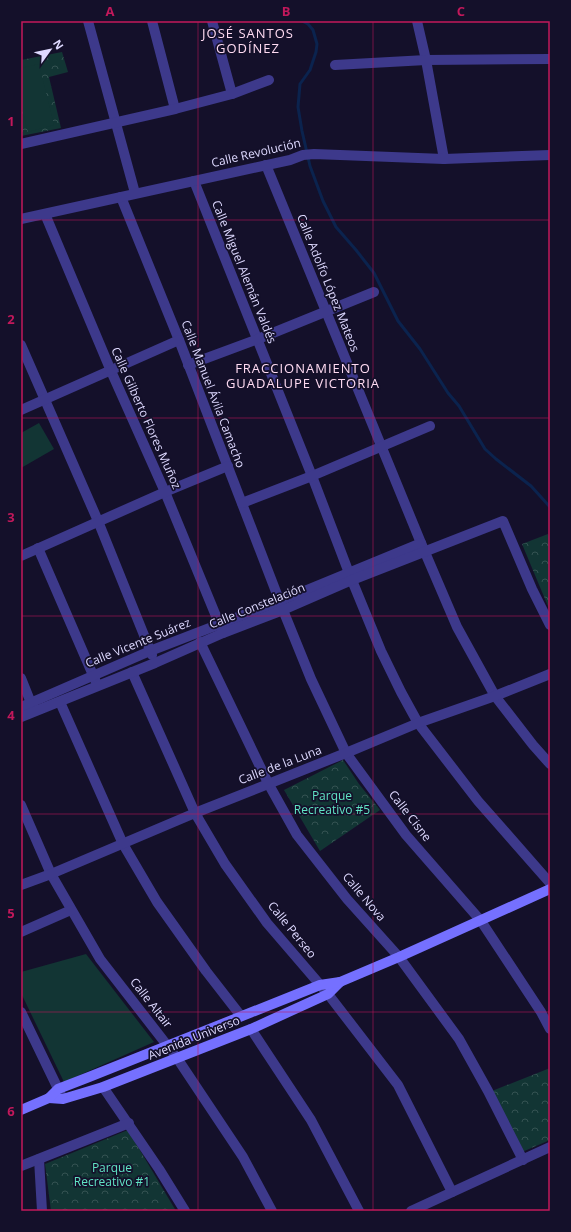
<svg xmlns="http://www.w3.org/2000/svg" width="571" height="1232" font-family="'Open Sans',sans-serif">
	<defs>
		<pattern id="forest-crowns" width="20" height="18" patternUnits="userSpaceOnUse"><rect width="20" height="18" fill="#123534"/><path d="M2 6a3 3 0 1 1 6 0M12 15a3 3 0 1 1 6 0" fill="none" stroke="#345252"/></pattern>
	</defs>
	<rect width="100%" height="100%" fill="#14102a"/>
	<g fill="url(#forest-crowns)">
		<polygon points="62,52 68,72 49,77 61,128 21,136 21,60"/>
		<polygon points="548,534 550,539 550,611 522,544"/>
		<polygon points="343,760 359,784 380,810 320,851 284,790"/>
		<polygon points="550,1068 550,1140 522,1152 492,1091"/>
		<polygon points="128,1130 176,1211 51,1211 45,1164"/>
	</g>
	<g fill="#123534">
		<polygon points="39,64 54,125 28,132 21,104 21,68"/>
		<polygon points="39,423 54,449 21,468 21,433"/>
		<polygon points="86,954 154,1042 64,1082 21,993 21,972"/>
	</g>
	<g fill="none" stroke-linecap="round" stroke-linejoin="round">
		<polyline stroke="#0b234e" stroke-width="3" points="302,21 308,24 313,30 317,44 316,52 310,70 300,84 298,107 302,131 310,166 323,201 336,227 356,250 374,273 398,321 420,349 448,393 459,406 485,449 496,459 531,486 550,507"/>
		<g stroke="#3d398b" stroke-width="10">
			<polyline points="88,21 135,193"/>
			<polyline points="152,21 175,109"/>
			<polyline points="212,21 232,94"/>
			<polyline points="417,21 426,60 444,159"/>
			<polyline points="335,65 426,60 550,59"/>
			<polyline points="21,144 175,109 232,94 269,80"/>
			<polyline points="266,165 421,543 457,627 495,696 533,745 550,764"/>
			<polyline points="194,181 312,476 349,573 381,651 401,692 418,723 478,801 550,883"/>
			<polyline points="121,197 179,340 283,610 311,679 346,753 406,835 481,921 541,1012 550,1029"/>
			<polyline points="45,214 111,371 165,492 223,633"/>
			<polyline points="21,219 290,160 303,155 314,154 444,159 550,155"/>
			<polyline points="21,345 98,521 152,655"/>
			<polyline points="188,365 258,339 374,292"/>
			<polyline points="21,410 179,340"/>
			<polyline points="242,503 312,476 430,426"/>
			<polyline points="38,548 96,682"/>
			<polyline points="21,556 165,492 228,466"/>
			<polyline points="200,642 268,783 297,835 347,899 399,957 459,1039 488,1091 523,1160"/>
			<polyline points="132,672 195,813 225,864 267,923 328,994 398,1085 452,1192"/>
			<polyline points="21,678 33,708"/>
			<polyline points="60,702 123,844 157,902 206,971 241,1016"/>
			<polyline points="21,707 150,651 280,601 421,543"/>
			<polyline points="21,717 155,663 223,633 283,610 352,580 503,521 532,589 550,625"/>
			<polyline points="21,805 51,874 100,959 177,1058 243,1157 272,1211"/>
			<polyline points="21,885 51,874 195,813 346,753 418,723 495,696 550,674"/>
			<polyline points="21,932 71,910"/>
			<polyline points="21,1012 62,1097"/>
			<polyline points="251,1029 311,1120 359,1211"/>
			<polyline points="103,1087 159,1169 185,1211"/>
			<polyline points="39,1159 42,1211"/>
			<polyline points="21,1166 129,1123"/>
			<polyline points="411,1211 550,1147"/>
		</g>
		<g stroke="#7570ff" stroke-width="10">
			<polyline points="49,1098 63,1099 103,1087 251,1029 328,994 340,982"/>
			<polyline points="21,1110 49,1098 58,1089 89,1077 320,985 340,982 399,957 550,889"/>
		</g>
	</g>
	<path fill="none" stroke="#c2185b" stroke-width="1" stroke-opacity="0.55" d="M 198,21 L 198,1211M 373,21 L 373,1211M 21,220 L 550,220M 21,418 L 550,418M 21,616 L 550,616M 21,814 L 550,814M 21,1012 L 550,1012"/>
	<g text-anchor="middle" stroke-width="3.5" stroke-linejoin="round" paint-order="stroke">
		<g font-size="12" fill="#ded9ff" stroke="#14102a">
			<text transform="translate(256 153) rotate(-13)" y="4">Calle Revolución</text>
			<text transform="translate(244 272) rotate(68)" y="4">Calle Miguel Alemán Valdés</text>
			<text transform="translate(328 283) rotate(68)" y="4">Calle Adolfo López Mateos</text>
			<text transform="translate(213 394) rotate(69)" y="4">Calle Manuel Ávila Camacho</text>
			<text transform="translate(146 418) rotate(66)" y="4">Calle Gilberto Flores Muñoz</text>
			<text transform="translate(257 606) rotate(-22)" y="4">Calle Constelación</text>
			<text transform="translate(138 643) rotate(-22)" y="4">Calle Vicente Suárez</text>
			<text transform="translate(280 765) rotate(-21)" y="4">Calle de la Luna</text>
			<text transform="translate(410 816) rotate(52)" y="4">Calle Cisne</text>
			<text transform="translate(364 897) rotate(50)" y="4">Calle Nova</text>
			<text transform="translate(292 930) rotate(51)" y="4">Calle Perseo</text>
			<text transform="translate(151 1003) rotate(52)" y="4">Calle Altair</text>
			<text transform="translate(194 1038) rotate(-22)" y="4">Avenida Universo</text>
		</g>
		<g font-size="12" fill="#60e4c4" stroke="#14102a">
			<text x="332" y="800">Parque<tspan x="332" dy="14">Recreativo #5</tspan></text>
			<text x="112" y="1172">Parque<tspan x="112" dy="14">Recreativo #1</tspan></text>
		</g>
		<g font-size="13" letter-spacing="1" fill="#ffdbf2" stroke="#14102a">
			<text x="248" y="38">JOSÉ SANTOS<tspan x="248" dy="15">GODÍNEZ</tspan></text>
			<text x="303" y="373">FRACCIONAMIENTO<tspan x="303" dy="15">GUADALUPE VICTORIA</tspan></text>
		</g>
	</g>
	<rect width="571" height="1232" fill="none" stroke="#14102a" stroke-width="44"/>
	<g transform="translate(50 50) rotate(57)" stroke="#14102a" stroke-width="3" paint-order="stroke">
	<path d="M0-3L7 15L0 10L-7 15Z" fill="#ded9ff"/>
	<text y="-6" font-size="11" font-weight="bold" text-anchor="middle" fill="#ded9ff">N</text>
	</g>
	<rect x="22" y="22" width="527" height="1188" fill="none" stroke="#c2185b" stroke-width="1.5"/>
	<g font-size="13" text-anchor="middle" font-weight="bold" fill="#c2185b">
		<text x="110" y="16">A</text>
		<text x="286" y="16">B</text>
		<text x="461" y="16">C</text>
		<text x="11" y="126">1</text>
		<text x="11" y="324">2</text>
		<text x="11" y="522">3</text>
		<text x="11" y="720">4</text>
		<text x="11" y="918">5</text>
		<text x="11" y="1116">6</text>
	</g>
</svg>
